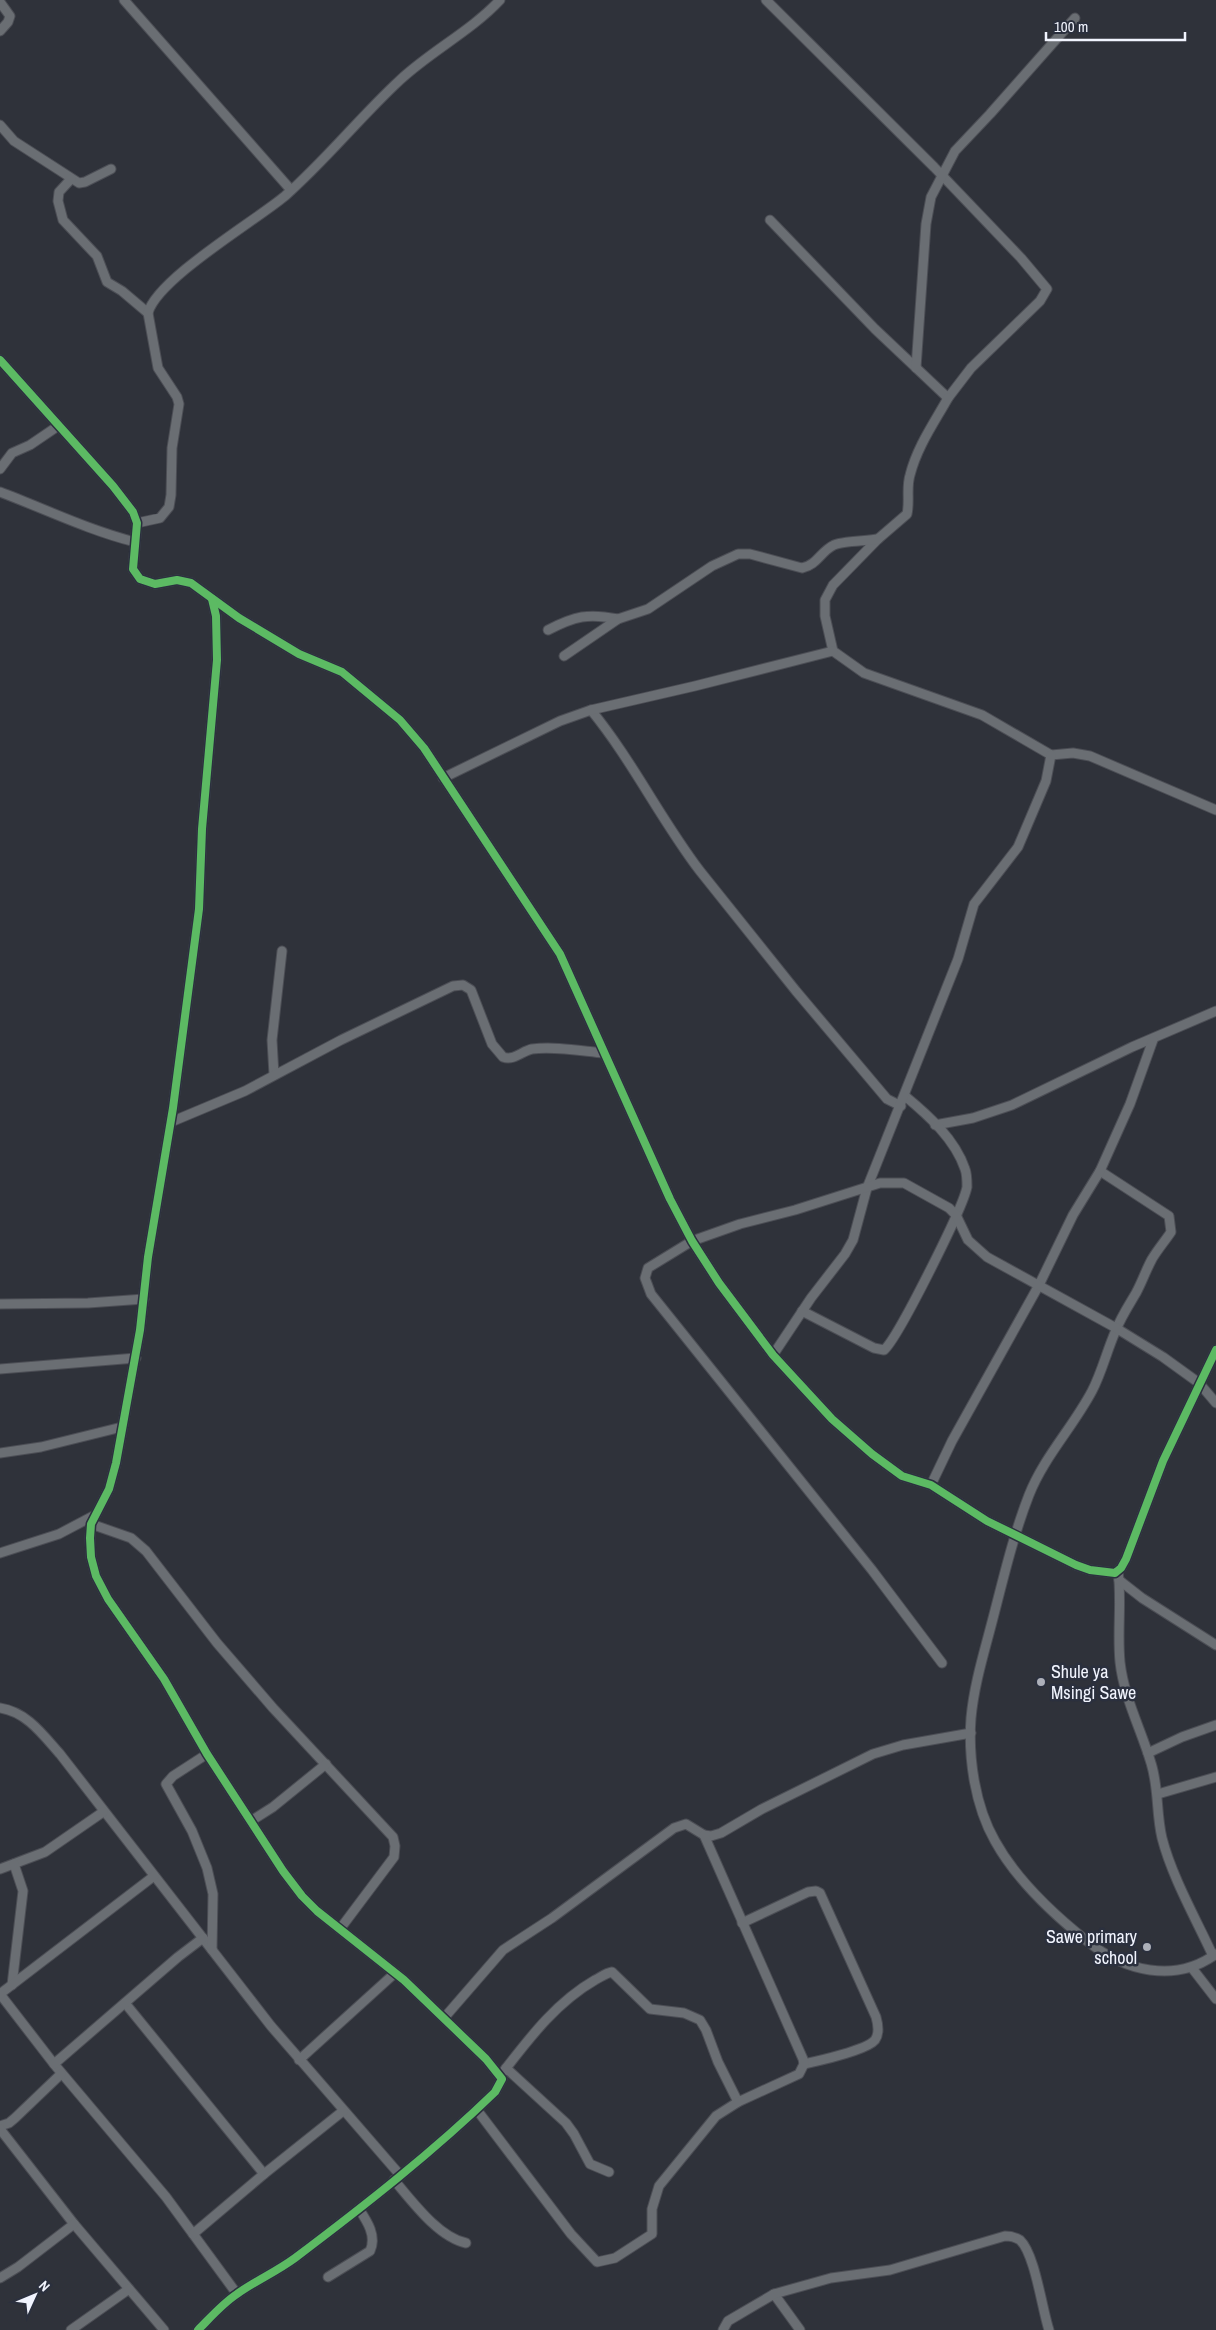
<svg xmlns="http://www.w3.org/2000/svg" width="1216" height="2330" font-family="'Archivo Narrow',sans-serif">
	<rect width="100%" height="100%" fill="#2f323a"/>
	<g fill="none" stroke-linecap="round" stroke-linejoin="round">
		<defs>
			<g id="minor">
				<polyline points="124,0 291,190"/>
				<polyline points="766,0 934,167 1021,258 1047,289 1040,301 971,368 948,398 875,329 770,220"/>
				<polyline points="0,2 10,16 8,22 0,31"/>
				<polyline points="0,125 14,141 79,183 85,182 111,169"/>
				<polyline points="71,179 59,192 58,201 63,220 97,256 107,282 122,291 148,313"/>
				<polyline points="0,360 113,486 133,512 137,523 133,569 140,579 155,584 177,580 191,583 239,618 299,654 342,672 400,720 424,748 560,954 670,1199 692,1241 719,1283 773,1355 832,1419 872,1454 902,1476 931,1485 987,1521 1076,1565 1090,1570 1115,1573 1121,1568 1126,1559 1163,1461 1216,1350"/>
				<polyline points="916,368 926,224 931,197 955,151 990,114 1075,18"/>
				<path d="M 948,398 C 934,423 917,447 910,475 C 906,488 910,501 907,514 L 878,539 L 833,585 L 825,600 L 825,616 L 833,651 L 864,673 L 982,715 L 1051,755 L 1073,753 L 1090,756 L 1216,810"/>
				<polyline points="0,469 12,453 30,445 58,426"/>
				<path d="M 0,492 C 45,509 88,530 135,542"/>
				<path d="M 137,523 L 160,518 L 169,507 L 171,495 L 172,448 L 179,404 L 177,397 L 158,368 L 148,313 C 157,279 255,221 285,196 C 326,160 360,117 400,80 C 431,51 471,31 500,0"/>
				<path d="M 548,630 C 575,616 588,613 618,619"/>
				<path d="M 564,656 L 618,619 L 648,609 L 712,566 L 738,554 L 750,554 L 802,568 C 817,565 821,551 834,545 C 841,541 867,541 878,539"/>
				<path d="M 591,710 C 632,760 661,820 700,871 L 796,991 L 887,1099 L 901,1106"/>
				<polyline points="443,778 560,721 591,710 695,686 833,651"/>
				<polyline points="274,1075 272,1040 282,951"/>
				<path d="M 171,1122 L 245,1091 L 341,1040 L 453,986 L 463,985 L 471,990 L 492,1044 L 503,1057 C 514,1061 522,1051 532,1049 C 555,1046 582,1051 604,1053"/>
				<polyline points="935,1125 973,1118 1012,1105 1132,1047 1216,1011"/>
				<path d="M 1100,1171 L 1169,1216 L 1171,1232 C 1165,1241 1158,1249 1152,1259 C 1146,1270 1142,1282 1136,1293 C 1129,1305 1121,1317 1116,1330 C 1107,1350 1102,1372 1092,1391 C 1073,1427 1044,1457 1029,1495 C 1013,1536 1003,1580 992,1622 C 984,1653 974,1685 971,1718 C 968,1758 975,1806 995,1841 C 1016,1879 1053,1914 1087,1941 C 1124,1971 1175,1984 1216,1954"/>
				<polyline points="0,1304 88,1303 144,1299"/>
				<path d="M 802,1311 L 874,1348 L 884,1350 C 898,1338 963,1208 967,1187 C 967,1182 967,1174 965,1169 C 955,1139 928,1115 905,1096"/>
				<polyline points="773,1355 811,1298 845,1254 853,1240 867,1188 958,959 974,904 1018,847 1046,781 1051,755"/>
				<polyline points="0,1369 136,1358"/>
				<polyline points="0,1453 41,1447 122,1427"/>
				<polyline points="931,1485 952,1441 1039,1285 1073,1215 1100,1171 1130,1104 1153,1040"/>
				<polyline points="91,1524 131,1538 146,1551 217,1643 273,1708 393,1837 395,1846 394,1857 340,1929"/>
				<polyline points="0,1553 59,1534 95,1515"/>
				<path d="M 1118,1571 C 1122,1601 1117,1631 1120,1662 C 1124,1698 1141,1729 1151,1763 C 1159,1788 1156,1813 1162,1838 C 1172,1877 1196,1919 1213,1956"/>
				<polyline points="1119,1580 1142,1598 1216,1645"/>
				<polyline points="942,1663 872,1570 651,1294 645,1278 648,1268 692,1241 740,1224 795,1210 880,1183 904,1183 949,1208 956,1215 968,1240 987,1257 1116,1328 1163,1357 1199,1383 1216,1403"/>
				<path d="M 0,1708 C 27,1712 43,1735 60,1754 L 271,2026 L 400,2175"/>
				<polyline points="1148,1753 1182,1737 1216,1725"/>
				<polyline points="207,1754 173,1776 166,1784 192,1831 207,1868 213,1894 212,1950"/>
				<polyline points="1158,1794 1216,1777"/>
				<polyline points="251,1821 273,1807 326,1764"/>
				<polyline points="0,1869 45,1852 103,1812"/>
				<path d="M 742,1923 L 808,1892 L 816,1891 L 820,1893 L 876,2017 C 878,2024 880,2033 875,2040 C 867,2050 818,2061 804,2064"/>
				<polyline points="1192,1968 1216,1999"/>
				<polyline points="12,1985 23,1891 14,1864"/>
				<polyline points="0,1994 54,2064 166,2197 237,2294"/>
				<polyline points="0,1994 154,1876"/>
				<polyline points="125,2003 264,2174"/>
				<polyline points="444,2018 503,1950 552,1918 674,1828 686,1824 704,1835 711,1836 721,1833 762,1809 873,1754 903,1745 971,1733"/>
				<polyline points="299,2060 395,1973"/>
				<polyline points="54,2064 178,1957 203,1938"/>
				<polyline points="506,2068 566,2123 574,2134 590,2164 609,2172"/>
				<path d="M 500,2076 C 528,2040 555,2003 595,1980 C 601,1977 606,1973 612,1972 L 650,2009 L 684,2013 L 700,2020 L 706,2030 L 718,2062 L 738,2102"/>
				<polyline points="477,2110 571,2234 597,2262 615,2258 652,2234 652,2209 659,2186 716,2116 738,2102 799,2074 804,2064 803,2059 704,1835"/>
				<polyline points="0,2126 9,2123 15,2118 61,2074"/>
				<polyline points="0,2129 74,2224 164,2330"/>
				<path d="M 394,2180 C 412,2201 438,2237 466,2243"/>
				<polyline points="193,2234 264,2174 343,2111"/>
				<path d="M 328,2277 L 370,2251 C 377,2236 367,2221 359,2209"/>
				<polyline points="0,2278 18,2267 74,2224"/>
				<polyline points="774,2294 800,2330"/>
				<polyline points="71,2330 129,2289"/>
				<path d="M 198,2330 C 210,2318 222,2304 237,2294 C 255,2281 276,2272 295,2258 C 364,2206 433,2152 495,2092 L 502,2079 L 486,2059 L 404,1980 L 317,1911 L 302,1896 L 283,1871 L 207,1754 L 164,1679 L 108,1599 L 96,1576 L 91,1557 L 90,1538 L 91,1524 L 109,1489 L 116,1463 L 140,1330 L 148,1257 L 173,1108 L 199,909 L 202,829 L 217,660 L 216,616 L 212,599"/>
				<path d="M 723,2330 L 728,2321 L 774,2294 L 831,2278 L 890,2270 L 1005,2236 C 1010,2236 1015,2237 1020,2240 C 1035,2254 1042,2309 1049,2330"/>
			</g>
		</defs>
		<use href="#minor" stroke="#4c4e55" stroke-width="11"/>
		<use href="#minor" stroke="#6a6e73" stroke-width="9"/>
		<defs>
			<g id="cycleway">
				<polyline points="0,360 113,486 133,512 137,523 133,569 140,579 155,584 177,580 191,583 239,618 299,654 342,672 400,720 424,748 560,954 670,1199 692,1241 719,1283 773,1355 832,1419 872,1454 902,1476 931,1485 987,1521 1076,1565 1090,1570 1115,1573 1121,1568 1126,1559 1163,1461 1216,1350"/>
				<path d="M 198,2330 C 210,2318 222,2304 237,2294 C 255,2281 276,2272 295,2258 C 364,2206 433,2152 495,2092 L 502,2079 L 486,2059 L 404,1980 L 317,1911 L 302,1896 L 283,1871 L 207,1754 L 164,1679 L 108,1599 L 96,1576 L 91,1557 L 90,1538 L 91,1524 L 109,1489 L 116,1463 L 140,1330 L 148,1257 L 173,1108 L 199,909 L 202,829 L 217,660 L 216,616 L 212,599"/>
			</g>
		</defs>
		<use href="#cycleway" stroke="#2b303e" stroke-width="11"/>
		<use href="#cycleway" stroke="#5cba63" stroke-width="8"/>
	</g>
	<g fill="#adb0b9" stroke="#2b303e" stroke-width="2">
		<circle cx="1041" cy="1682" r="5"/>
		<circle cx="1147" cy="1947" r="5"/>
	</g>
	<g text-anchor="middle" stroke-width="5" stroke-linejoin="round" paint-order="stroke">
		<g font-size="18" fill="#f1f4fe" stroke="#2b303e" text-anchor="start">
			<text x="1051" y="1678">Shule ya<tspan x="1051" dy="21">Msingi Sawe</tspan></text>
			<text x="1137" y="1943" text-anchor="end">Sawe primary<tspan x="1137" dy="21">school</tspan></text>
		</g>
	</g>
	<g transform="translate(35 2295) rotate(46)" stroke="#2b303e" stroke-width="4" paint-order="stroke">
	<path d="M0-4L9 19L0 12L-9 19Z" fill="#f1f4fe"/>
	<text y="-8" font-size="14" font-weight="bold" text-anchor="middle" fill="#f1f4fe">N</text>
	</g>
	<path d="M1046 32v8h139v-8" fill="none" stroke="#f1f4fe" stroke-width="2.5"/>
	<text x="1054" y="32" font-size="15" fill="#f1f4fe" stroke="#2b303e" stroke-width="4" paint-order="stroke">100 m</text>
</svg>
